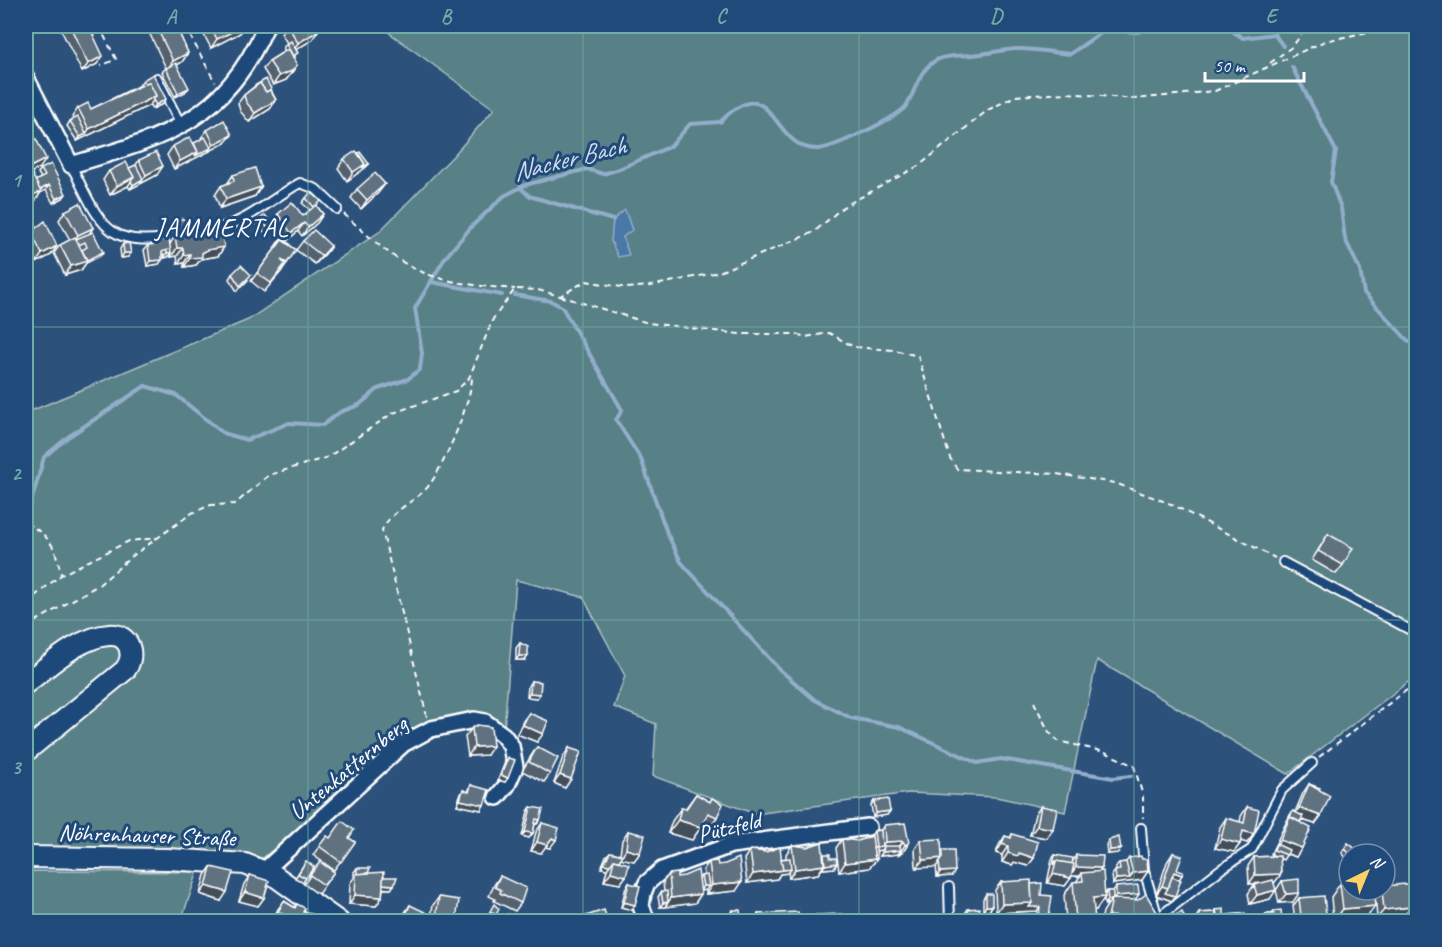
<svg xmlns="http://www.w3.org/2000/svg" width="1442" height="947" font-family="Caveat,sans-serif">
	<rect width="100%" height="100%" fill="#2c527b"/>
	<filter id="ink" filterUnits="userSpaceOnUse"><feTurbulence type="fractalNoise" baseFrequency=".0167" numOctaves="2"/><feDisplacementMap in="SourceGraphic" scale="12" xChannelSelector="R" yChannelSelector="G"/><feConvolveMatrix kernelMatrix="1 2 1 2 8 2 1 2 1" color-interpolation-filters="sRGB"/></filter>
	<g filter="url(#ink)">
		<g fill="#598087" stroke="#acc0c3" stroke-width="1.5">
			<polygon points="380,26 1416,26 1416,676 1288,774 1097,660 1065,812 996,797 909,793 755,814 653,776 656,724 614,707 625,676 583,597 516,580 504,730 493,723 423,726 263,858 26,848 26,413 248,320 379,232 454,155 494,109"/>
			<polygon points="26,871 191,872 198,871 181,921 26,922"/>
		</g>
		<polygon fill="#4a78a6" stroke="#92aeca" stroke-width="1.5" points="625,210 632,230 623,237 629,255 618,257 611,241 613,220"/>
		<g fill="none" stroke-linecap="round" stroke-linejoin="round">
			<g stroke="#92aeca" stroke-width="4">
				<polyline points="1225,26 1243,38 1274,34 1283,46"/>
				<polyline points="1292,67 1336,151 1331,182 1341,208 1345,239 1360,270 1364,293 1409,342"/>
				<polyline points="520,187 529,196 613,220"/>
				<polyline points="431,282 502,295"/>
				<polyline points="515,295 551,301 562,307 622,410 616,420 641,459 667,533 681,562 779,669 815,700 851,718 899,727 977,763 1001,759 1113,778 1131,776"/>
				<path d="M 26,520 L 44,457 L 68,437 L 145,386 L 176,395 L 223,433 L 247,440 L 289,423 L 323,425 L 340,412 L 359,405 L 378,389 L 408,379 L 420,369 L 422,353 L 415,308 L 445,258 L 472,226 L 504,196 L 525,185 L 587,169 L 603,174 L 619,169 L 671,146 L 690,124 L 720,122 C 775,66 770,149 817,149 C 832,149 897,118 906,106 C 916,91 920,66 939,59 C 948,55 961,56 971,55 C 986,54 1001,50 1016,49 C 1033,48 1053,53 1070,54 L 1105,30 L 1137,32 L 1156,26"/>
			</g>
			<defs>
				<g id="service">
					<polyline points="157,78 181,125"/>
					<path d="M 71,165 C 103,229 106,250 185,235"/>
					<path d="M 211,230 C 246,224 269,200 300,183 L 316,189 L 337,209"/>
					<polyline points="1283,562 1416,633"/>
					<polyline points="1141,828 1144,870 1158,918"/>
					<polyline points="949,887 950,922"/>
					<polyline points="1158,918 1221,869 1252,849 1282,790 1312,763"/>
					<polyline points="1015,922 1015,919"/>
				</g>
				<g id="minor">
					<path d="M 26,78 L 71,165 C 166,137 223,122 266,26"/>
					<polyline points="265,870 403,744 431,729 474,720 485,722 503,735 511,746 515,767 507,785 497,797"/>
					<polyline points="647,922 641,906 643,893 647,883 662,870 731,845 868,827"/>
				</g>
				<g id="tertiary">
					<path d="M 26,683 C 49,666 79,637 109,635 C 130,633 136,656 125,670 L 26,751"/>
					<polyline points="26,857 168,859 245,864 275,876 339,922"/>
				</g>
			</defs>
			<use href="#service" stroke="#fff" stroke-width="12"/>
			<use href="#minor" stroke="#fff" stroke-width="20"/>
			<use href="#tertiary" stroke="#fff" stroke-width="24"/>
			<g stroke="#fff" stroke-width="2" stroke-dasharray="6 4.5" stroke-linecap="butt">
				<polyline points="99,26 116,59 101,66"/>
				<polyline points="185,26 215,82"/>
				<polyline points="1270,63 1293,46 1307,26"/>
				<path d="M 344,214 C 363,231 383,251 406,264 C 438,283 478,286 515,289"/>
				<polyline points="560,296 648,323 739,334 795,334 806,337 829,333 854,347 894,350 918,356 950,458 957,469 1057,474 1115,483 1171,504 1275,558"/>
				<path d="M 26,523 C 51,537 55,546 61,574"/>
				<polyline points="26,603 61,575 129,541 157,538"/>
				<polyline points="26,627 100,584 131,557 192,513 211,505 235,504 269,475 328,457 393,413 456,391 469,378 493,319 515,289 538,290 560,296 586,281 627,288 650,286 719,272 814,232 843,207 920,165 988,110 1015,96 1067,93 1135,99 1215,91 1325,41 1397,26"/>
				<polyline points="1034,702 1049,732 1058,741 1105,752 1134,766 1143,796 1143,818"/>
				<path d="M 427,717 L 382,530 C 389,513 413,502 426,489 C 442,472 472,400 472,377"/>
				<polyline points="1319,757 1416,683"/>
			</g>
			<use href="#service" stroke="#1f4a7a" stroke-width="8"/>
			<use href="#minor" stroke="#1f4a7a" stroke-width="15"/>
			<use href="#tertiary" stroke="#1f4a7a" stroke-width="20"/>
		</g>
		<g fill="#53616e" stroke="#fff" stroke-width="1.5">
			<polygon points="26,26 39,26 36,29 26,34"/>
			<polygon points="59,26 89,26 97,64 82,72"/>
			<polygon points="146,26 176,26 188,53 182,62 177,65 185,92 175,97 162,72 166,68"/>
			<polygon points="208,26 245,26 240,33 211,48 203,33"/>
			<polygon points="287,26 315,26 312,40 296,49 295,57 293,58 297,65 291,74 286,80 273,85 263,69 269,61 285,51 283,48 287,43 281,33"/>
			<polygon points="143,80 163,104 152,109 150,105 77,141 67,126 70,121 73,119 72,117 78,108 91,109 140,85 140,84"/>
			<polygon points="256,85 272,92 276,100 270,109 249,122 240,111 238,103 244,95"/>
			<polygon points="207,130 225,143 174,169 167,155 173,146 194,143 201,140 201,138"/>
			<polygon points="26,141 40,168 31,172 35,181 41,178 38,173 41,169 63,198 53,203 46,190 41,192 35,201 26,204"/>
			<polygon points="358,153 369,164 365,168 347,181 338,168 344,159"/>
			<polygon points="139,160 157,175 130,189 128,186 110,195 103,180 109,171 129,168 136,165"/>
			<polygon points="233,175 261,187 255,196 220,208 215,195 221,186 227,184"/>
			<polygon points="385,184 378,193 361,209 351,198 357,189"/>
			<polygon points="306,198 317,206 323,214 317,223 302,236 298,231 286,242 296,250 281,272 264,292 251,281 275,249 274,248 281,239 285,241 272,223 278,214 303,216 310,210 302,203"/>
			<polygon points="65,211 88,234 103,252 100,256 86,263 81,270 65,275 54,253 60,245 70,240 59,220"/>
			<polygon points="260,219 269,229 265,233 257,224"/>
			<polygon points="177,220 189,230 174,233 174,224"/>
			<polygon points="31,232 51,255 36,263 26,242 26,240"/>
			<polygon points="175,236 224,247 218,256 201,259 196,265 184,267 184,263 178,264 177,256 171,257 170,254 168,257 164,258 164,254 162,255 159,264 147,266 144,250 148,245 156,244 159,240 170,244"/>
			<polygon points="303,241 331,246 325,254 315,264 296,250"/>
			<polygon points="123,244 131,253 128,257 121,258 120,249"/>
			<polygon points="232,274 248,280 237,291 229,279"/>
			<polygon points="1328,534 1343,565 1336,574 1312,560"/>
			<polygon points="520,643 528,656 525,660 516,660 516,648"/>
			<polygon points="531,681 537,698 527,697 528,686"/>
			<polygon points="529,713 537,742 517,734 523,721"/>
			<polygon points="472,728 487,755 468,756 465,737"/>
			<polygon points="537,747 550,774 544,782 522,771 531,756"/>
			<polygon points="569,748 571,779 565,788 554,783 563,757"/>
			<polygon points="508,758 505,782 498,780 505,762"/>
			<polygon points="1309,784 1315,824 1302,820 1300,822 1296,857 1287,854 1283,860 1280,858 1281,874 1274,883 1270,899 1250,904 1248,894 1254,885 1263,883 1249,884 1248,866 1254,857 1275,856 1271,854 1273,849 1290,815 1293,811 1295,812 1303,793"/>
			<polygon points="471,785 481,810 457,805 460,795 463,790 468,792"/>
			<polygon points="696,794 710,802 712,798 717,817 708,830 701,827 692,840 668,833 672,821 681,808 685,809"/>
			<polygon points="874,801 890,811 887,815 873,817 871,805"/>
			<polygon points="1041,806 1047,838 1030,835 1035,814"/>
			<polygon points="531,807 540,820 537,824 535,824 533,833 529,838 522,836 528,811"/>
			<polygon points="1247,807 1247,843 1241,841 1240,844 1234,852 1215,848 1220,827 1226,818 1240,822 1241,816"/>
			<polygon points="542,823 550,848 545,847 541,853 531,851 536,832"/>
			<polygon points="884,825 909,843 903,852 899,854 899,853 898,854 880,856 881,850 876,851 874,863 872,863 869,868 839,872 836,848 842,839 858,841 871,836 874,831 881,830"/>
			<polygon points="628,831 640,853 634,861 621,858 619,861 626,876 620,884 604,881 607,869 601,868 606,856 610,852 620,854 622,840"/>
			<polygon points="1012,834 1034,858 1028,866 1014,862 1012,865 1002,862 1002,855 996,853 999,845 1005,836 1010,838"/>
			<polygon points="327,836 330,838 349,838 355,842 334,870 313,855"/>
			<polygon points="921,840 942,850 952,876 937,877 936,866 916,868 915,849"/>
			<polygon points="1109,840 1121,849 1118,853 1107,854 1106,845"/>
			<polygon points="1348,843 1362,854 1349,854 1349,861 1342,853"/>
			<polygon points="792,845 823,855 830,858 837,863 834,868 822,869 818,874 789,878 788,873 780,874 777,879 747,883 744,859 750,850 781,859 786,858 786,854"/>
			<polygon points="1173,853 1179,880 1172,901 1156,895 1167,862"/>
			<polygon points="1055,855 1073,861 1076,855 1102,868 1100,871 1105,894 1107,891 1113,891 1116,887 1135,899 1156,921 1101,921 1103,912 1108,904 1105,905 1104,899 1096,910 1094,910 1095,921 1066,921 1064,895 1073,882 1076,882 1080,876 1072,876 1065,886 1047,883 1052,859"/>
			<polygon points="1129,858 1142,859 1148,871 1142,880 1113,884 1112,875 1116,870 1116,867 1119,863 1126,862"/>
			<polygon points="306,861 314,867 303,882 295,878"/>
			<polygon points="320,862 334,872 318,894 304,884"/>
			<polygon points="709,862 718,865 736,891 706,894 706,890 701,891 701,894 695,903 660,907 658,897 661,892 664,892 663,882 669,874 677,877 699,879 701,876 704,875 703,870"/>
			<polygon points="211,867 221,901 200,894 205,875"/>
			<polygon points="357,868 368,873 383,877 394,885 391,889 383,889 382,897 376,906 349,904 350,883 354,878 354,872"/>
			<polygon points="250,875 264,898 258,906 239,901 244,884"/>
			<polygon points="500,876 521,903 515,911 494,901 495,899 489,896 494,885"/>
			<polygon points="1282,881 1293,902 1279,903 1276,890"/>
			<polygon points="1001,882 1031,884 1041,895 1049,916 1046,920 1036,919 1037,911 996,913 995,890"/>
			<polygon points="629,883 632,910 621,907 626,887"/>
			<polygon points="1416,883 1416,905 1410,906 1410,907 1404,916 1377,918 1375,895 1379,890 1385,890"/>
			<polygon points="1340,884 1366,919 1333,921 1331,897"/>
			<polygon points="986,894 992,906 989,911 983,911 983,899"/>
			<polygon points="439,897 454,921 430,921 433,905"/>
			<polygon points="1299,898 1326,914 1321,921 1295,921 1293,906"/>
			<polygon points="284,901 294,907 297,904 303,912 309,921 272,921 278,909"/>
			<polygon points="410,905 420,921 400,921 404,914"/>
			<polygon points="968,909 982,921 962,921 962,917"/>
			<polygon points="733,910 741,921 752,921 727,921 727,919"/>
			<polygon points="1216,910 1224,919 1227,915 1245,921 1193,921 1199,913 1215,912"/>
			<polygon points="1274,911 1282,921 1261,921 1266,914 1271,914"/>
			<polygon points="758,914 799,921 753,921"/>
			<polygon points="816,915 844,921 811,921"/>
			<polygon points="586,916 608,921 584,921 583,920"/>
		</g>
		<g fill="#434f5a" stroke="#fff" stroke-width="1.5">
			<polygon points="39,26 36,29 26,34 29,30"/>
			<polygon points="244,26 245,26 240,33 211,48 217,39"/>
			<polygon points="318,31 312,40 292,52 298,43"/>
			<polygon points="188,53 182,62 167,70 173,61"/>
			<polygon points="103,56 97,64 82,72 88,64"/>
			<polygon points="297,65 286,80 273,85 279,76"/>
			<polygon points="189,88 185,92 175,97 178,93"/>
			<polygon points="156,96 150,105 77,141 80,137 86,134 89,129"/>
			<polygon points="166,99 163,104 152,109 156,105"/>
			<polygon points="276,100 270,109 249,122 255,113"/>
			<polygon points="232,135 225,143 208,152 214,144"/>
			<polygon points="211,148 208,152 174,169 180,161 198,152"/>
			<polygon points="46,159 40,168 26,175 32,166"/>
			<polygon points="365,164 369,164 365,168 347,181 353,172"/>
			<polygon points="163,166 157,175 140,184 146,175"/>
			<polygon points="134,177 128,186 110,195 117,186"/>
			<polygon points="143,179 140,184 130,189 133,185"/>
			<polygon points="385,184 378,193 361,209 367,200"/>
			<polygon points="49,185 46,190 40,193 41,192 35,201 26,204 26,197"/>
			<polygon points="261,187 255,196 220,208 226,199"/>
			<polygon points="66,194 63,198 53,203 56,199"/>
			<polygon points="323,214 317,223 302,236 308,227"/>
			<polygon points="304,223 298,231 285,242 291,233"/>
			<polygon points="192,226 189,230 174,233 177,229"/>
			<polygon points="93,228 87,237 72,244 78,235"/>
			<polygon points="57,246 51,255 36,263 42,254"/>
			<polygon points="331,246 325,254 315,264 322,256"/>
			<polygon points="224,247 218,256 201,259 196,265 184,267 190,258 202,253 207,250"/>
			<polygon points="177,248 183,248 177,256 171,257"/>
			<polygon points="103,252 100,256 86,263 81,270 65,275 71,266"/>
			<polygon points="124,253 131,253 128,257 121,258"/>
			<polygon points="167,253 171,253 168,257 164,258"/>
			<polygon points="190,254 184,263 178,264 184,255"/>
			<polygon points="162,260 159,264 147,266 150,261"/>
			<polygon points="519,656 528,656 525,660 516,660"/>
			<polygon points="530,693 540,694 537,698 527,697"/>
			<polygon points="523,725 543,734 537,742 517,734"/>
			<polygon points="493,746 487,755 468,756 474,747"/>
			<polygon points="501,775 508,778 505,782 498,780"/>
			<polygon points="560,775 571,779 565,788 554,783"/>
			<polygon points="460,800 484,805 481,810 457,805"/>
			<polygon points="1299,808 1321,816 1315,824 1293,817"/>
			<polygon points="890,811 887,815 873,817 876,813"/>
			<polygon points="536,819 540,820 537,824 533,823"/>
			<polygon points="678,820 701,827 692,840 668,833"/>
			<polygon points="1037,826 1053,829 1047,838 1030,835"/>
			<polygon points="1243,831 1254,834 1247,843 1237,840"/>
			<polygon points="525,832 533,833 529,838 522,836"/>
			<polygon points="552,838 556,840 550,848 545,847"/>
			<polygon points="1221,839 1240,844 1234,852 1215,848"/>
			<polygon points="1280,840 1302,848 1296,857 1274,849"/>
			<polygon points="903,841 897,850 884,846 881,850 873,851 876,847 882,846 885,842"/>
			<polygon points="537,842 547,845 541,853 531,851"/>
			<polygon points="909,843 903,852 899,854 905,845"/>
			<polygon points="1002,844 1008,846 1002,855 996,853"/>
			<polygon points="626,849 640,853 634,861 620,858"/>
			<polygon points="1121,849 1118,853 1107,854 1110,850"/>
			<polygon points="901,850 898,854 880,856 883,852"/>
			<polygon points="1008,853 1019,853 1034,858 1028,866 1014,862 1012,865 1002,862"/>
			<polygon points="942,858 936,867 916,868 923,860"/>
			<polygon points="877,859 869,868 839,872 845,863"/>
			<polygon points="837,863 834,868 822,869 825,865"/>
			<polygon points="604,864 610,865 607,869 601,868"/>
			<polygon points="824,865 818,874 789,878 795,869"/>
			<polygon points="1076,867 1102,868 1096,877 1082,873 1080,876 1070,876"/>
			<polygon points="791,869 788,873 780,874 777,879 747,883 753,874"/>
			<polygon points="955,871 952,876 937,877 940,872"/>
			<polygon points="1148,871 1142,880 1113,884 1116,879 1130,878 1133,873"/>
			<polygon points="611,872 626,876 620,884 604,881"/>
			<polygon points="1174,872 1182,875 1176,884 1171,877"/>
			<polygon points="1053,874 1071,878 1065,886 1047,883"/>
			<polygon points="1281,874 1275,882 1249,884 1255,875"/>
			<polygon points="742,882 736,891 706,894 712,885"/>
			<polygon points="380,884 394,885 391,889 377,888"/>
			<polygon points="206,886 227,892 221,901 200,894"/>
			<polygon points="703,886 709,886 706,890 700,891"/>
			<polygon points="1162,886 1168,888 1175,896 1172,901 1156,895"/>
			<polygon points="1276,890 1270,899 1250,904 1257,895"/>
			<polygon points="245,892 264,898 258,906 239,901"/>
			<polygon points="1299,893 1293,902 1279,903 1286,894"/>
			<polygon points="701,894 695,903 665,907 671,898"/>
			<polygon points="1139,894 1133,903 1113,900 1116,896"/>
			<polygon points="355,895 382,897 376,906 349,904"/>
			<polygon points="1105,897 1096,910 1084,911 1093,898"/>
			<polygon points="1416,897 1416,905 1403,906 1409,898"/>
			<polygon points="1108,900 1112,900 1108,904 1105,905"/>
			<polygon points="624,902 635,905 632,910 621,907"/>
			<polygon points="668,902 665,907 660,907 663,903"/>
			<polygon points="1032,903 1040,907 1037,911 996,913 1002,904"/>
			<polygon points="986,906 992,906 989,911 983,911"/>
			<polygon points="1375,906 1366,919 1334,921 1343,909"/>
			<polygon points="1410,907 1404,916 1377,918 1384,910"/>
			<polygon points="1326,914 1321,921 1297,921 1301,916"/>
			<polygon points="1039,915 1049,916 1046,920 1036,919"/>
			<polygon points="1108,916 1138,918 1136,921 1104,921"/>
			<polygon points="436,917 456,920 454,921 433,921"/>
			<polygon points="1160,917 1156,921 1144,921"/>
		</g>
		<g fill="#607180" stroke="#fff" stroke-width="1.5">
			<polygon points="27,26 38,26 29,30"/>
			<polygon points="70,26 89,26 103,56 88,64"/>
			<polygon points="156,26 176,26 188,53 173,61"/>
			<polygon points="210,26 244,26 217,39"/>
			<polygon points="288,26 315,26 318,31 298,43"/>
			<polygon points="291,41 298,53 293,56 286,44"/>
			<polygon points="288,49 297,65 292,71 279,76 269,61"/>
			<polygon points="176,63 189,88 178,93 166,68"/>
			<polygon points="153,74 166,99 156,105 153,100 156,96 149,82 145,83 143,80"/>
			<polygon points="266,79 272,91 271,91 270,90 266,92 260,83 256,86 256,85"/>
			<polygon points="149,82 156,96 89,129 78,108 88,103 91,109"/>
			<polygon points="260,83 266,92 270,90 276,100 255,113 246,102 244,95"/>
			<polygon points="78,117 86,134 80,137 70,121"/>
			<polygon points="224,120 232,135 214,144 207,130"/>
			<polygon points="34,135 46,159 32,166 26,154 26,141"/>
			<polygon points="190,137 198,152 180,161 173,146"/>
			<polygon points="205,137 211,148 195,156 198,152 194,143"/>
			<polygon points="356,151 365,164 353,172 344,159"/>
			<polygon points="156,152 163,166 146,175 139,160"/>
			<polygon points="360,152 369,164 362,168 365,164 358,153"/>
			<polygon points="126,162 134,177 117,186 109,171"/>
			<polygon points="51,164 66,194 56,199 49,185 40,190 35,181 45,176 41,169"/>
			<polygon points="136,165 143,179 133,185 131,181 134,177 129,168"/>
			<polygon points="29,168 41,192 26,197 26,169"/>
			<polygon points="255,168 261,187 226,199 221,186 234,181 233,175"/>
			<polygon points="375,173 385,184 367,200 357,189"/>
			<polygon points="311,192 321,201 316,206 314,207 306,198"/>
			<polygon points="292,202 303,216 316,205 323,214 308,227 304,223 291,233 278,214"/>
			<polygon points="80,203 93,228 78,235 65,211"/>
			<polygon points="265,215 272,224 268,228 260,219"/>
			<polygon points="183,219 192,226 177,229 177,220"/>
			<polygon points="45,221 57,246 42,254 31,232"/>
			<polygon points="221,228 224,247 207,250 202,253 202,257 190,258 190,254 184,255 183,248 177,248 175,236"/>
			<polygon points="314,230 331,246 322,256 303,241"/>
			<polygon points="93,232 103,252 87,260 82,250 87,247 85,242 79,245 76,239"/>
			<polygon points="75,237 87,261 71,266 60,245"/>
			<polygon points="169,239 171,253 167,253 167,250 162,252 162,260 150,261 148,245 159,244 159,240"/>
			<polygon points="281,239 290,244 289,245 282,240 278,245 277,244"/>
			<polygon points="282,240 296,250 287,263 281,260 285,264 271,283 257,273"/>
			<polygon points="129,243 131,253 124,253 123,244"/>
			<polygon points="241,265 251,275 240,286 232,274"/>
			<polygon points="1328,534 1353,548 1343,565 1318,551"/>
			<polygon points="520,643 528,647 528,656 519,656"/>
			<polygon points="531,681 541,682 540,694 530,693"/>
			<polygon points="529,713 548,721 543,734 523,725"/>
			<polygon points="477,725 491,727 493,746 474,747 472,728"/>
			<polygon points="537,747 558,758 550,774 529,762"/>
			<polygon points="569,748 581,752 571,779 560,775"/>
			<polygon points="508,758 515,760 508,778 501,775"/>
			<polygon points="1309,784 1330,796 1321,816 1299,808"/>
			<polygon points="1309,784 1308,786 1309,784 1320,788 1319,790"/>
			<polygon points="471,785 489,790 484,805 460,800 463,790 469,792"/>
			<polygon points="696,794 710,802 712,798 723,804 717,817 708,813 701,827 678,820 681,808 686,809"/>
			<polygon points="888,799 890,811 876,813 874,801"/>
			<polygon points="1041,806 1057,809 1053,829 1037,826"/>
			<polygon points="531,807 543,809 540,820 536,819 533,833 525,832"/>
			<polygon points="1247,807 1259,810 1254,834 1243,831 1240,844 1221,839 1226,818 1244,823"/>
			<polygon points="1293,811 1303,816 1300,822 1290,817 1289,819"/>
			<polygon points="1290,817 1311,828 1302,848 1280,840"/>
			<polygon points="342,821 354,830 349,838 355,842 341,862 319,846 327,836 330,838"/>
			<polygon points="542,823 559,828 556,840 552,838 547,845 537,842"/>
			<polygon points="905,823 909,843 905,845 903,841 885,842 884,825"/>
			<polygon points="881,830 882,846 876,847 874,831"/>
			<polygon points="628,831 645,835 640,853 626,849"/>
			<polygon points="1012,834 1038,842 1034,858 1019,853 1018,856 1008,853 1008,846 1002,844 1005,836 1011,838"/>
			<polygon points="872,836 875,859 845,863 842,839 858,841"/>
			<polygon points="1119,837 1121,849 1110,850 1109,840"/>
			<polygon points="941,839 942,858 923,860 921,840"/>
			<polygon points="822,842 824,865 795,869 792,845 807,847"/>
			<polygon points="1348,843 1362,854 1350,854 1345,849"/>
			<polygon points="1276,844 1289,850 1287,855 1274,850"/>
			<polygon points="884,846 900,846 901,850 883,852"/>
			<polygon points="780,847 783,870 753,874 750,850 766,852"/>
			<polygon points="873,848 876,848 877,859 875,859"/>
			<polygon points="942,850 954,850 955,871 940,872 939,862 942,858"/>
			<polygon points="610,852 623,855 619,861 614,860 610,865 604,864"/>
			<polygon points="1173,853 1182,856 1177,870 1183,872 1182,875 1174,872 1168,888 1162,886"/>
			<polygon points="824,854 830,854 830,858 836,858 837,863 825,865"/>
			<polygon points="1055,855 1073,858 1072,864 1056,861 1053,865"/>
			<polygon points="1076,855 1103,856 1102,868 1076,867"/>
			<polygon points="1141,856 1142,859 1147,859 1148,871 1133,873 1129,858"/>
			<polygon points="1280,856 1281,874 1255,875 1254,857"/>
			<polygon points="739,858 742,882 712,885 709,862 717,861 718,865 725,864"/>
			<polygon points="790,858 791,869 783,870 781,859"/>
			<polygon points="614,860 629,864 626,876 611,872"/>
			<polygon points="306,861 314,867 306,878 298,874"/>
			<polygon points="1056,861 1074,864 1071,878 1053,874"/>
			<polygon points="320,862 334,872 324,885 310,875"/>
			<polygon points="1126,862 1130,878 1116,879 1115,871 1120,870 1119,863"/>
			<polygon points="211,867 233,872 227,892 206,886"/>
			<polygon points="357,868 370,868 368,873 357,874"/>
			<polygon points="698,870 701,894 671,898 669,874 677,873 677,877 684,876"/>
			<polygon points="1103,871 1105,897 1093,898 1095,921 1076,921 1073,882 1083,881 1082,873"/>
			<polygon points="384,872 382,897 355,895 356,874"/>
			<polygon points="250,875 269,881 264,898 245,892"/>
			<polygon points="707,875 709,886 703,886 701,876"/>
			<polygon points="500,876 526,888 521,903 500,893 501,890 495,887"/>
			<polygon points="383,877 397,877 394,885 383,884"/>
			<polygon points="1172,877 1181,880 1175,896 1165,893 1168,888"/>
			<polygon points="1299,879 1299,893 1286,894 1282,881"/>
			<polygon points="1031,880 1032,903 1002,904 1001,882"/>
			<polygon points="1273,880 1276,890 1257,895 1254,885"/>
			<polygon points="629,883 640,886 635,905 624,902"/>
			<polygon points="1042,883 1041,895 1052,896 1049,916 1039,915 1040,907 1029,907 1032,903 1031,884"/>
			<polygon points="1416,883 1416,897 1409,898 1410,907 1384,910 1382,890 1385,890 1385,886"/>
			<polygon points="1340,884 1349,884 1349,890 1373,890 1375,906 1343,909"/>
			<polygon points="1138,885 1139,894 1116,896 1116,887"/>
			<polygon points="667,891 668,902 663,903 661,892"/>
			<polygon points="1107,891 1113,891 1113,899 1108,900"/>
			<rect x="986" y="894" width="6" height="12"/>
			<polygon points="1146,894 1160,917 1144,921 1140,921 1138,918 1108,916 1112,899 1138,900"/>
			<polygon points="1324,896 1326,914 1301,916 1299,898"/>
			<polygon points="439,897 459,900 456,920 436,917"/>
			<polygon points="284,901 295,908 297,904 305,908 303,912 312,914 309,921 285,921 281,919 283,914 278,912"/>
			<polygon points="494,904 499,909 496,915 490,912 487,917"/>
			<polygon points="410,905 425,912 420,921 403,921"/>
			<polygon points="979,908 982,921 968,921 968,909"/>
			<polygon points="1224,909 1224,921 1218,921 1216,910"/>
			<polygon points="604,910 608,921 588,921 586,916"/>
			<polygon points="733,910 740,910 741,921 734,921"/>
			<polygon points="1281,910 1282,921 1267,921 1266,914 1274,914 1274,911"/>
			<polygon points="490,912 499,917 497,921 477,921 479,916 487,920"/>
			<polygon points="798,912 799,921 758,921 758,914"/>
			<polygon points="1182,912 1186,921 1168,921 1167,919"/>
			<polygon points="1216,912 1216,921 1200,921 1199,913"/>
			<polygon points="1245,913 1245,921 1228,921 1227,915"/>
			<polygon points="508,914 516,917 515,921 506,921"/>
			<polygon points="843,914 844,921 816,921 816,915"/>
			<polygon points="912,916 912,921 889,921 889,918"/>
			<polygon points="950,917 951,921 929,921"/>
		</g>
	</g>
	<path fill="none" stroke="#6fada8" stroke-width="1.5" stroke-opacity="0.55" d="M 308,26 L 308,922M 583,26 L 583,922M 859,26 L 859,922M 1134,26 L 1134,922M 26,327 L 1416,327M 26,620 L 1416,620"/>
	<g text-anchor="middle" stroke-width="6" stroke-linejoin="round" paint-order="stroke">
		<g font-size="24" fill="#fff" stroke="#1f4a7a">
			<text transform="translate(348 768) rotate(-40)" y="8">Untenkatternberg</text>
			<text transform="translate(729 827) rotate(-14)" y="8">Pützfeld</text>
			<text transform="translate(147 835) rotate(2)" y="8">Nöhrenhauser Straße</text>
		</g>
		<g font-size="26" font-style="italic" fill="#d2dde9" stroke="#1f4a7a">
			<text transform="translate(569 158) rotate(-14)" y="9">Nacker Bach</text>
		</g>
		<g font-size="26" letter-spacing="1.5" fill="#fff" stroke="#1f4a7a">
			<text x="222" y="236">JAMMERTAL</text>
		</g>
	</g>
	<rect width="1442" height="947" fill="none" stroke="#1f4a7a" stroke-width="66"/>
	<g transform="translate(1367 872) rotate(43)"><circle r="28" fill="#1f4a7a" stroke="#7992af" stroke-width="1.5"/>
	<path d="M0-4.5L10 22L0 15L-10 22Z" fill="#ffd166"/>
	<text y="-9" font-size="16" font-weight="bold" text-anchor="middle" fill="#ffffff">N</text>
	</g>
	<path d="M1205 72v9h99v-9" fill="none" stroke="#ffffff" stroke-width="3"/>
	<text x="1214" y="72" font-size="18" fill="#ffffff" stroke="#1f4a7a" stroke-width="4.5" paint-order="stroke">50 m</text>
	<rect x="33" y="33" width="1376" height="881" fill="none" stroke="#6fada8" stroke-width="2"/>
	<g font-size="20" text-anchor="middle" font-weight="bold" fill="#6fada8">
		<text x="171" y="23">A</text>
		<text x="446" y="23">B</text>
		<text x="721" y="23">C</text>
		<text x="996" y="23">D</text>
		<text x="1271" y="23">E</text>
		<text x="16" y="187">1</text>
		<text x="16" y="480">2</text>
		<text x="16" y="774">3</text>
	</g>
</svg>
